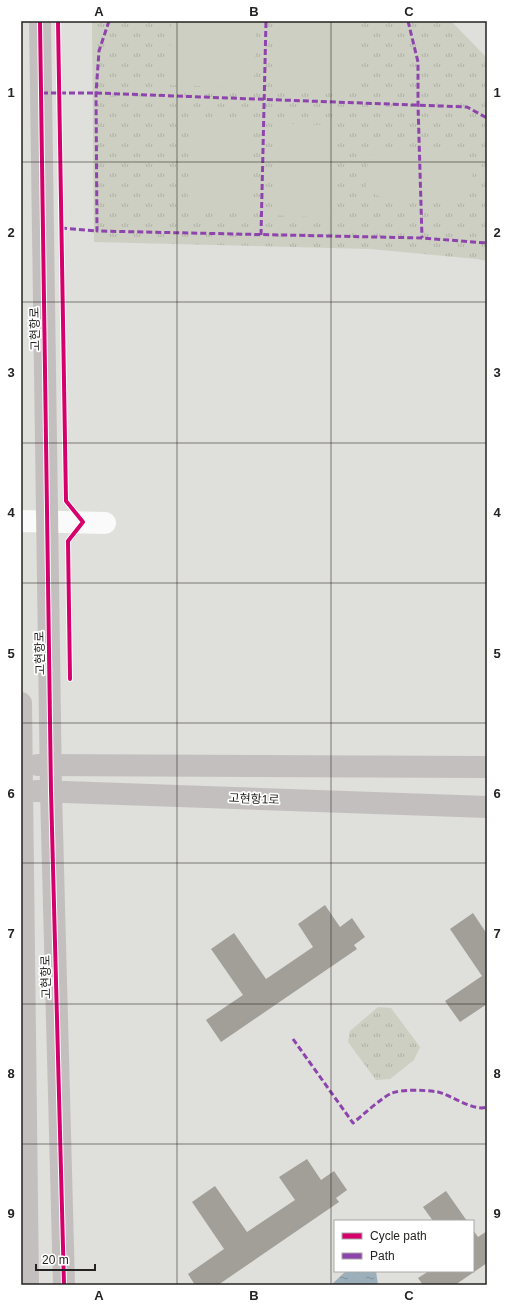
<svg xmlns="http://www.w3.org/2000/svg" width="508" height="1306" font-family="Arial,'Noto Sans KR',sans-serif">
	<defs>
		<pattern id="grass-tufts" width="24" height="20" patternUnits="userSpaceOnUse"><rect width="24" height="20" fill="#cdcfc2"/><path d="M3 7l-1-3M5 7V3M7 7l1-3M15 17l-1-3M17 17v-4M19 17l1-3" fill="none" stroke="#b0b1a6"/></pattern>
		<pattern id="water-ripples" width="26" height="14" patternUnits="userSpaceOnUse"><rect width="26" height="14" fill="#9cb0bc"/><path d="M2 4q2-2 4 0t4 0M15 11q2-2 4 0t4 0" fill="none" stroke="#7f8f98"/></pattern>
	</defs>
	<rect width="100%" height="100%" fill="#dfdfdb"/>
	<g fill="url(#grass-tufts)">
		<polygon points="92,21 451,21 487,58 487,261 477,259 370,249 94,242"/>
		<polygon points="378,1007 391,1008 420,1047 414,1060 390,1079 376,1080 348,1042 350,1031"/>
	</g>
	<g fill="#cdcfc2">
		<polygon points="171,21 256,21 254,88 169,85"/>
		<polygon points="274,21 359,21 356,93 272,90"/>
		<polygon points="192,118 254,121 249,213 187,210"/>
		<polygon points="276,123 338,126 333,218 272,215"/>
		<polygon points="386,148 450,150 466,157 473,169 472,179 466,191 453,200 387,200 374,194 366,186 365,170 373,155"/>
	</g>
	<polygon fill="url(#water-ripples)" points="346,1271 376,1271 378,1285 331,1285"/>
	<g fill="#a19f98">
		<polygon points="325,905 340,927 352,918 365,937 354,945 357,949 221,1042 206,1020 243,995 211,949 234,933 266,979 313,947 298,924"/>
		<polygon points="473,913 487,934 487,1004 460,1022 445,1001 482,976 450,929"/>
		<polygon points="307,1159 321,1180 334,1171 347,1190 336,1198 339,1202 218,1285 195,1285 188,1274 224,1249 192,1202 215,1186 247,1232 295,1200 279,1177"/>
		<polygon points="446,1191 467,1221 433,1221 423,1207"/>
		<polygon points="473,1230 478,1237 487,1231 487,1263 455,1285 423,1285 418,1278 429,1271 473,1271"/>
	</g>
	<g fill="none" stroke-linecap="round" stroke-linejoin="round">
		<polyline stroke="#fafafa" stroke-width="22" points="21,521 105,523"/>
		<g stroke="#c4bfbf" stroke-width="22">
			<polyline points="40,21 51,791 64,1285"/>
			<polyline points="21,703 28,1285"/>
			<polyline points="38,765 487,767"/>
			<polyline points="36,791 487,807"/>
		</g>
		<g stroke="#8e44ad" stroke-width="3" stroke-dasharray="6 3" stroke-linecap="butt">
			<polyline points="109,21 99,51 96,93 97,231 422,238 487,243"/>
			<polyline points="408,21 418,62 418,105 422,238"/>
			<polyline points="42,93 96,93 467,107 487,118"/>
			<polyline points="61,228 97,231"/>
			<polyline points="261,235 266,21"/>
			<path d="M 293,1039 L 353,1123 C 362,1116 382,1097 392,1093 C 404,1089 425,1090 438,1092 C 451,1095 474,1112 487,1107"/>
		</g>
		<defs>
			<g id="cycleway">
				<polyline points="40,21 51,791 64,1285"/>
				<polyline points="58,21 66,501 83,522 68,541 70,679"/>
			</g>
		</defs>
		<use href="#cycleway" stroke="#fff" stroke-width="6"/>
		<use href="#cycleway" stroke="#d6006c" stroke-width="4"/>
	</g>
	<path fill="none" stroke="#242321" stroke-width="1" stroke-opacity="0.55" d="M 177,21 L 177,1285M 331,21 L 331,1285M 21,162 L 487,162M 21,302 L 487,302M 21,443 L 487,443M 21,583 L 487,583M 21,723 L 487,723M 21,863 L 487,863M 21,1004 L 487,1004M 21,1144 L 487,1144"/>
	<g text-anchor="middle" stroke-width="3.5" stroke-linejoin="round" paint-order="stroke">
		<g font-size="12" fill="#242321" stroke="#fff">
			<text transform="translate(35 329) rotate(-91)" y="4">고현항로</text>
			<text transform="translate(40 653) rotate(-91)" y="4">고현항로</text>
			<text transform="translate(254 799) rotate(2)" y="4">고현항1로</text>
			<text transform="translate(46 977) rotate(-91)" y="4">고현항로</text>
		</g>
	</g>
	<rect width="508" height="1306" fill="none" stroke="#ffffff" stroke-width="44"/>
	<rect x="334" y="1220" width="140" height="52" fill="#ffffff" stroke="#a7a7a6"/>
	<rect x="342" y="1233" width="20" height="6" fill="#d6006c" stroke="#a7a7a6"/>
	<text x="370" y="1240" font-size="12" fill="#242321">Cycle path</text>
	<rect x="342" y="1253" width="20" height="6" fill="#8e44ad" stroke="#a7a7a6"/>
	<text x="370" y="1260" font-size="12" fill="#242321">Path</text>
	<path d="M36 1264v6h59v-6" fill="none" stroke="#242321" stroke-width="2"/>
	<text x="42" y="1264" font-size="12" fill="#242321" stroke="#ffffff" stroke-width="3" paint-order="stroke">20 m</text>
	<rect x="22" y="22" width="464" height="1262" fill="none" stroke="#242321" stroke-width="1.5"/>
	<g font-size="13" text-anchor="middle" font-weight="bold" fill="#242321">
		<text x="99" y="16">A</text>
		<text x="254" y="16">B</text>
		<text x="409" y="16">C</text>
		<text x="11" y="97">1</text>
		<text x="497" y="97">1</text>
		<text x="11" y="237">2</text>
		<text x="497" y="237">2</text>
		<text x="11" y="377">3</text>
		<text x="497" y="377">3</text>
		<text x="11" y="517">4</text>
		<text x="497" y="517">4</text>
		<text x="11" y="658">5</text>
		<text x="497" y="658">5</text>
		<text x="11" y="798">6</text>
		<text x="497" y="798">6</text>
		<text x="11" y="938">7</text>
		<text x="497" y="938">7</text>
		<text x="11" y="1078">8</text>
		<text x="497" y="1078">8</text>
		<text x="11" y="1218">9</text>
		<text x="497" y="1218">9</text>
		<text x="99" y="1300">A</text>
		<text x="254" y="1300">B</text>
		<text x="409" y="1300">C</text>
	</g>
</svg>
